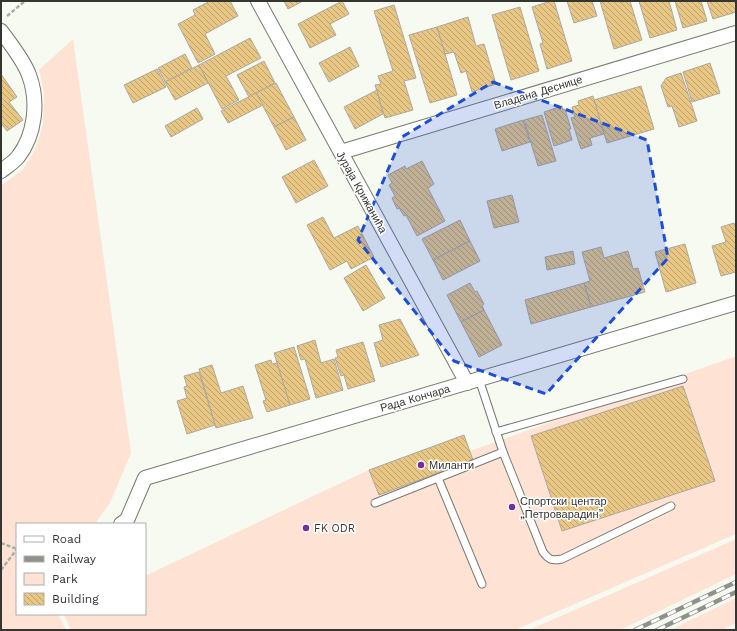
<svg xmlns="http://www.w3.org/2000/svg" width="737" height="631" font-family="'Work Sans',sans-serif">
	<defs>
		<pattern id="building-back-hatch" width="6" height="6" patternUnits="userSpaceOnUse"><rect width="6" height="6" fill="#e8c785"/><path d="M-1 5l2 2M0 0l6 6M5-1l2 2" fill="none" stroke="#bda26d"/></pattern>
	</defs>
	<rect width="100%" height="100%" fill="#f7faf0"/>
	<g fill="#fee3d4">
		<polygon points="73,39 131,453 110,503 95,524 17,524 17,614 58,614 66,630 1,630 1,186 23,169 35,150 43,124 44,93 39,70"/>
		<polygon points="736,356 736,534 515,630 71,630 64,615 66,614 145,614 145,576 345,481 369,470 464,435 470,451"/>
		<polygon points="736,539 736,574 620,630 529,630"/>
		<polygon points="736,598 736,623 722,630 670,630"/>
	</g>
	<g fill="url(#building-back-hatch)" stroke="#ada8a0">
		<polygon points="210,1 230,1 238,16 205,34 215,54 198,63 178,24 195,15 193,10"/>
		<polygon points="284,1 303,1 288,9"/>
		<polygon points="342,1 349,14 330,24 336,35 310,48 298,24"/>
		<polygon points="551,1 554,1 572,61 547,69 540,44 543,43 532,7"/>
		<polygon points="567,1 592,1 597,16 574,23"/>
		<polygon points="600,1 621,1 621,2 630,1 642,40 614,49"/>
		<polygon points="639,1 669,1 677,30 650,38"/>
		<polygon points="675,1 701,1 707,21 683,28"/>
		<polygon points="707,1 736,1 736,12 713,19"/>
		<polygon points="394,5 416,78 404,81 413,110 385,118 375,85 381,84 378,76 393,71 374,11"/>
		<polygon points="520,7 539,71 511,80 492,15"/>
		<polygon points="468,17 476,46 484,44 496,84 472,92 466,71 461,73 454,52 445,54 437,27"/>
		<polygon points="437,27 457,95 430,103 409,35"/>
		<polygon points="250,38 261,58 226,76 239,100 222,109 199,65"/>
		<polygon points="350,47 359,66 329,82 319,63"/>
		<polygon points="185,54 192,68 165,82 158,68"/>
		<polygon points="264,61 275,83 249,97 237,75"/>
		<polygon points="710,63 720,93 692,102 683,72"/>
		<polygon points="199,65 208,83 175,100 165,82"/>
		<polygon points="157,69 166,87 133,103 124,85"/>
		<polygon points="681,73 697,121 679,127 672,106 668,107 661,86 666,78"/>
		<polygon points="1,74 17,97 9,102 23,120 7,131 1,123"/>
		<polygon points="276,83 294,117 274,127 256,93"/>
		<polygon points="641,86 654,129 607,143 594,100"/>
		<polygon points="377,90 383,114 355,129 344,107"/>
		<polygon points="256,93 263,105 228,123 221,111"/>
		<polygon points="593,96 604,134 590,138 592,145 581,149 571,118 575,117 572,107 579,105 578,101"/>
		<polygon points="562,106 563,110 565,109 571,129 569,129 572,140 554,146 544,112"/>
		<polygon points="197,108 203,119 171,137 165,126"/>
		<polygon points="542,115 556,161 538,166 524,120"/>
		<polygon points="294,117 306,140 286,150 274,127"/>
		<polygon points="523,120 530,142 502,151 495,129"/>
		<polygon points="314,160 328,186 296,203 282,177"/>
		<polygon points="422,161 434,184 428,188 445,221 417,236 406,215 404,216 399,208 397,209 392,198 395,196 389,185 392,183 388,175 405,166 406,169"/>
		<polygon points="512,195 519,222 494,228 487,201"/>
		<polygon points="323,217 334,238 358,226 374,257 351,269 347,261 330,270 307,225"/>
		<polygon points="460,220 470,241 433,260 422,239"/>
		<polygon points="734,223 736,229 736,272 721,276 712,246 726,242 721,227"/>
		<polygon points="470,241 480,261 443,280 433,260"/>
		<polygon points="685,244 696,283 666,292 655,252"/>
		<polygon points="601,247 604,258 628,251 633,269 638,268 645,292 591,307 584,283 590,281 582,252"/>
		<polygon points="573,251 575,264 547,270 545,257"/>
		<polygon points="366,265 385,298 363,311 344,278"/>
		<polygon points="470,283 475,292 477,291 484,304 482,305 484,310 461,322 447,295"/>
		<polygon points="584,283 591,307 531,324 525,300"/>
		<polygon points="484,310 502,345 479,357 461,322"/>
		<polygon points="400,319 419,355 381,367 374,343 383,340 379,325"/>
		<polygon points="315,340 321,363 334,359 343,390 316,398 305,359 301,360 297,346"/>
		<polygon points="363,342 375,381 348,389 344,375 341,376 335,358 338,357 336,350"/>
		<polygon points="294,347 310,399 290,405 274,353"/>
		<polygon points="271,360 272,364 277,363 290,405 267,412 263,401 266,400 255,365"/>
		<polygon points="212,365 221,393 243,386 253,418 216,428 199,369"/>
		<polygon points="199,372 215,425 187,434 177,401 187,398 184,387 187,386 184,376"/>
		<polygon points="683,386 715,481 562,531 531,436"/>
		<polygon points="464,435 473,460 379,495 369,470"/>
	</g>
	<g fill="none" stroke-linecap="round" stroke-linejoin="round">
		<defs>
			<g id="lane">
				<path d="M 479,379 L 503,452 L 543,552 C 549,560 552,561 562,559 L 671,506"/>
				<polyline points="496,432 683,379"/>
				<polyline points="438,478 482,584"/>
				<polyline points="375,503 503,452"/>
			</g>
			<g id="street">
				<polyline points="258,1 467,383"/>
				<path d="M 1,31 C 11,45 23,59 29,75 C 39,102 35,135 18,157 C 13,163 6,167 1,171"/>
				<polyline points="341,152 736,33"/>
				<polyline points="121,524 127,520 145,478 736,303"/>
			</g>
		</defs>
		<use href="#lane" stroke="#777970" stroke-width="9"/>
		<use href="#street" stroke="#777970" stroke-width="16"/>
		<g stroke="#acada6" stroke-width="2.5" stroke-dasharray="4 2" stroke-linecap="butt">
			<polyline points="7,16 25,1"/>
			<polyline points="1,543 17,549"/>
			<polyline points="1,570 17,549"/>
		</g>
		<use href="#lane" stroke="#fff" stroke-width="7"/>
		<use href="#street" stroke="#fff" stroke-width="14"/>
		<defs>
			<g id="rail">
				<polyline points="635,630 736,582"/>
				<polyline points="657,630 736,592"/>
			</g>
		</defs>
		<use href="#rail" stroke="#90918b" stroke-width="4.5"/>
		<use href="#rail" stroke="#fff" stroke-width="3" stroke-dasharray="9" stroke-linecap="butt"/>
	</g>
	<path fill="#1d4ed8" fill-opacity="0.2" stroke="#1d4ed8" stroke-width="3" stroke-dasharray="8 5" stroke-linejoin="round" d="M 493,82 L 647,140 L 668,258 L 546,394 L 454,361 L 358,240 L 402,137 Z"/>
	<g fill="#772c9e" stroke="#fff" stroke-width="1.5">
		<circle cx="421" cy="465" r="4"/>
		<circle cx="512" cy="507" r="4"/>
		<circle cx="306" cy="528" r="4"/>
	</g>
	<g text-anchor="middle" stroke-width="3" stroke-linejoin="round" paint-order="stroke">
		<g font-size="11" fill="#353532" stroke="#fff">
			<text transform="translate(538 92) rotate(-17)" y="4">Владана Деснице</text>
			<text transform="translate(362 192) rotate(61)" y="4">Јураја Крижанића</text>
			<text transform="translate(415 398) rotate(-16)" y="4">Рада Кончара</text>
		</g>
		<g font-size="11" fill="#353532" stroke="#fff" text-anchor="start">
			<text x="429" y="469">Миланти</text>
			<text x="520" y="505">Спортски центар<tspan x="520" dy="13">„Петроварадин”</tspan></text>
			<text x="314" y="532">FK ODR</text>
		</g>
	</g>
	<rect width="737" height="631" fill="none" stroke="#353532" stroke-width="4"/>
	<rect x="16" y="523" width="130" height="92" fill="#ffffff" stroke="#aeaead"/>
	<rect x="24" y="536" width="20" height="6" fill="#ffffff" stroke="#aeaead"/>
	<text x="52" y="543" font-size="12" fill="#353532">Road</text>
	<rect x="24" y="556" width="20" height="6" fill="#90918b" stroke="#aeaead"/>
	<text x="52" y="563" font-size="12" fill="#353532">Railway</text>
	<rect x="24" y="573" width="20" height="12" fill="#fee3d4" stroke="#aeaead"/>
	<text x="52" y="583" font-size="12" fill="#353532">Park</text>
	<rect x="24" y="593" width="20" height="12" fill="url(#building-back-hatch)" stroke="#aeaead"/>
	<text x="52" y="603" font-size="12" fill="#353532">Building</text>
</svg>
